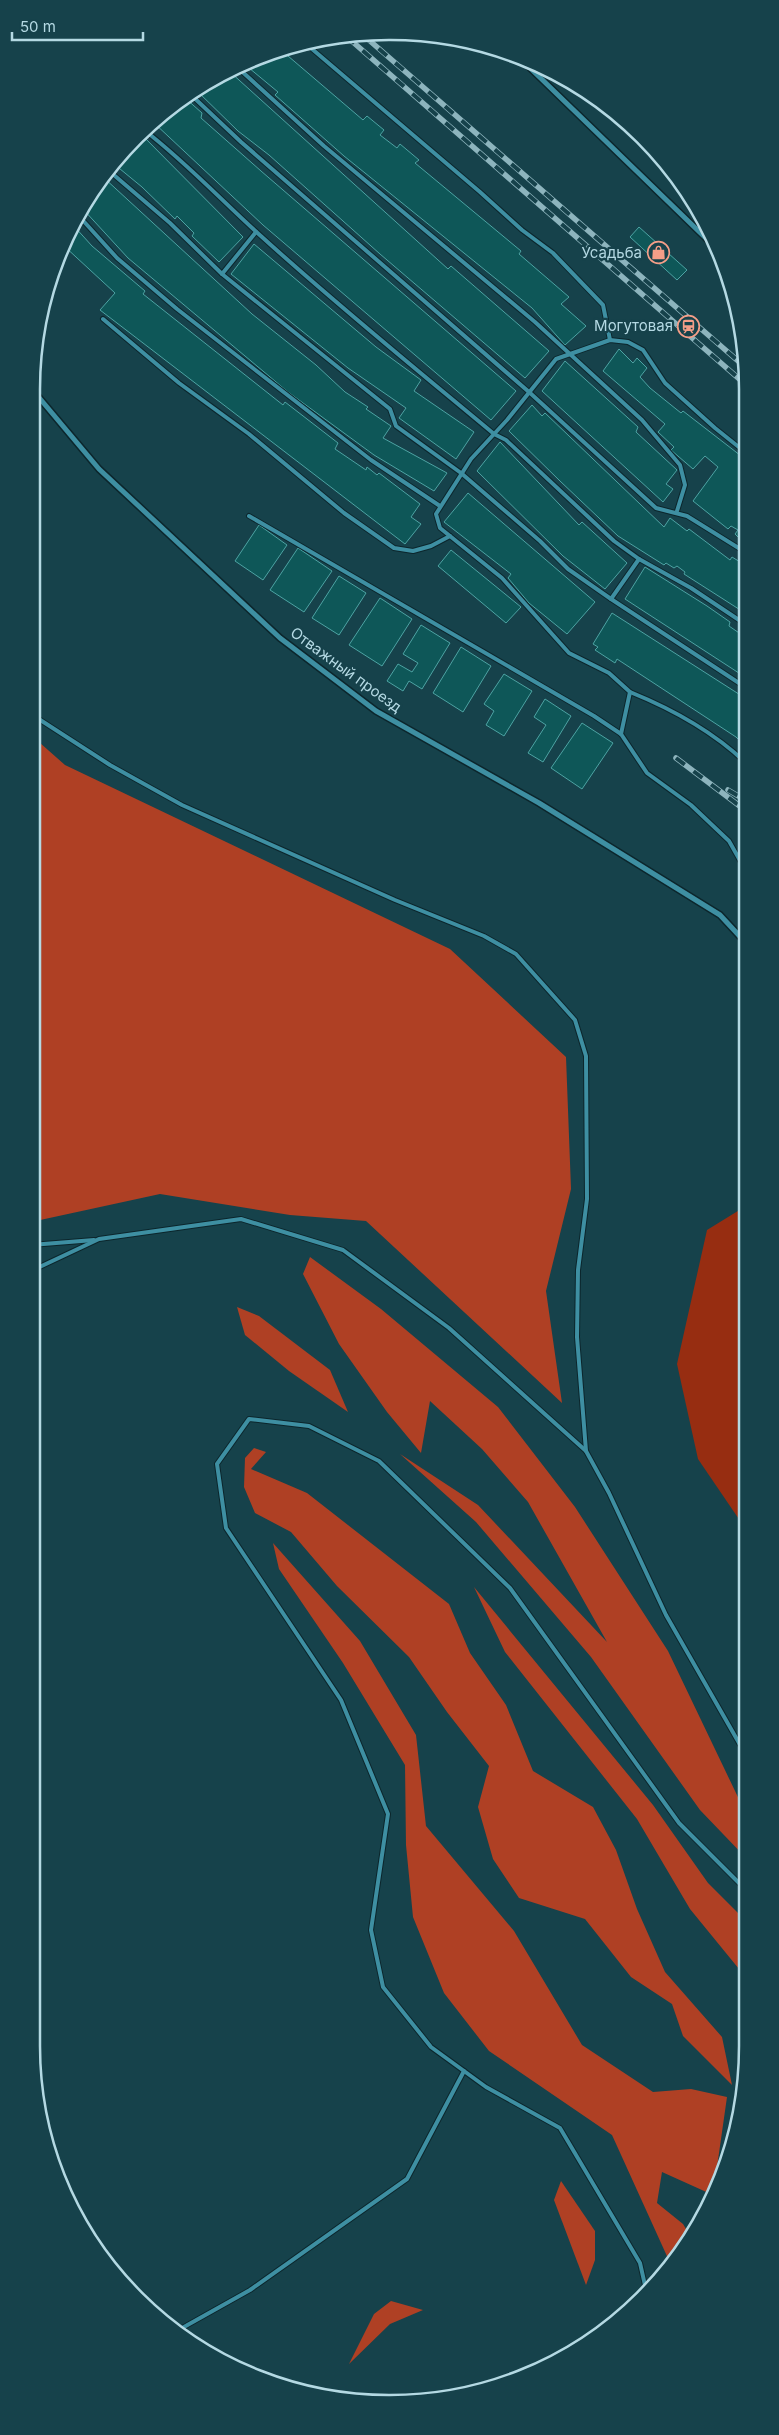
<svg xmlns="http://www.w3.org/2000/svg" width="779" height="2435" font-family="Inter,sans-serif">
	<rect width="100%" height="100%" fill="#16424b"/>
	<polygon fill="#972d11" points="746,1206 747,1531 698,1459 677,1364 707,1230"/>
	<g fill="#af4024">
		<polygon points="31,735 65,765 450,949 566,1057 571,1189 546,1291 562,1403 366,1221 290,1215 160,1194 31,1222"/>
		<polygon points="310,1257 381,1309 498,1407 575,1507 668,1651 747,1816 747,1859 700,1810 591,1657 476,1522 400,1454 478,1505 607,1642 528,1502 482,1449 430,1401 421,1453 387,1412 339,1344 303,1274"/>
		<polygon points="237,1307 259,1316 330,1370 348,1412 289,1371 245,1335"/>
		<polygon points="254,1448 266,1452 251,1469 307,1493 449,1604 470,1653 506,1705 533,1771 593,1807 616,1850 637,1909 665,1972 722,2037 732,2085 683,2036 672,2004 631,1977 585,1919 519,1898 493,1859 478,1807 489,1766 447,1712 409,1657 337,1586 291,1532 255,1513 244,1487 245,1458"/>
		<polygon points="273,1543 360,1641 416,1735 426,1826 514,1931 582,2045 653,2092 691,2089 727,2097 713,2195 662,2172 657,2203 683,2224 691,2237 671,2265 612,2135 489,2051 444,1993 413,1917 406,1845 405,1765 343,1663 279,1569"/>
		<polygon points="474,1587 653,1805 708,1883 748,1923 748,1980 690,1909 637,1819 505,1652"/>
		<polygon points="561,2181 595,2231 595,2260 586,2285 554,2200"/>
		<polygon points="391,2301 423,2310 390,2324 349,2364 374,2314"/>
		<polygon points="439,2392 449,2397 418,2402"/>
	</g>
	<g fill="#0e5758" stroke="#4da3a3">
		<polygon points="281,50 363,120 367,116 384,130 380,135 397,148 400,144 419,160 415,163 521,251 519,254 569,297 561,304 586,326 565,345 532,308 344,156 275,95 278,92 243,63"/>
		<polygon points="229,71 448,269 451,266 549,351 525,378 380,254 269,155 238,131 195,89"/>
		<polygon points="184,97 202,113 201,118 261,171 516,391 491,420 263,225 153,122"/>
		<polygon points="140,133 243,237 219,262 192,236 194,233 177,216 175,219 142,187 114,164"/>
		<polygon points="103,177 252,314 316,365 345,392 368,407 366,409 391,426 383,438 447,473 434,491 374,455 288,392 128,258 82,208 92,190"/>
		<polygon points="73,225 92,246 145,291 143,294 283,405 285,402 338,443 335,449 366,470 367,467 377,475 379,473 420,504 411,517 421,524 405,544 100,310 115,293 63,245"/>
		<polygon points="639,227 687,270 677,280 630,237"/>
		<polygon points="254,244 376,347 421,380 414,391 474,432 456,459 399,418 406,408 348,368 231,274"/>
		<polygon points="619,349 633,363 637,358 647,368 640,377 650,388 681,413 683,411 745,459 744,543 735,534 738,530 731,526 728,529 693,501 718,467 705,456 693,469 671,450 674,447 658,432 665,424 603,371"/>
		<polygon points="565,361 638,427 636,432 677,470 666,484 673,489 663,502 542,391"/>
		<polygon points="532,405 542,416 545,413 664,527 670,518 687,531 689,529 730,560 732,557 745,565 745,613 684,574 685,572 677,566 674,568 666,563 664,565 618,536 560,481 509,431"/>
		<polygon points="500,442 579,525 582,522 627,563 605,589 563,556 477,471"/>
		<polygon points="468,493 595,602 567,634 529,603 508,578 511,574 444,522"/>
		<polygon points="259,525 287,545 263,580 235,561"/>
		<polygon points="298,548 332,571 304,612 270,590"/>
		<polygon points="451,550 521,607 506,623 438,566"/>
		<polygon points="645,567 707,606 730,622 729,626 745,637 745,677 625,599"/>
		<polygon points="339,576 366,593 339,635 312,618"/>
		<polygon points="380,598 412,619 382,666 349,645"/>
		<polygon points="612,613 745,698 745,746 736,737 617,659 615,663 595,650 598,647 593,644"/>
		<polygon points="421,625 450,643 422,689 409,681 403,691 387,681 398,664 412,672 418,663 403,654"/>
		<polygon points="461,647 491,666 463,712 433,693"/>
		<polygon points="504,674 532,691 504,736 486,725 494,711 484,704"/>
		<polygon points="545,699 571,716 543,762 528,753 546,725 534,717"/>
		<polygon points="582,723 613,743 582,789 551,768"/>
	</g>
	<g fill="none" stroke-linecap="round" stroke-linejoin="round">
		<defs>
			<g id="service">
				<polyline points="305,43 480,192 522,230 553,253 603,305 610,340"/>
				<polyline points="237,67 324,146 535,322 642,420 680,465 685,485 677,511"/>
				<polyline points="189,93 241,142 529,392 656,508 687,516 745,552"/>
				<path d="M 144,130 C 186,162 223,202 262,237 C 337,305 416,369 494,434 L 506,440 L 614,541 L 639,559 L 691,588 L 745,624"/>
				<polyline points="108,170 170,223 222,274"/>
				<polyline points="78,215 117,258 177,309 371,460 440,506"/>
				<polyline points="256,232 222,274 390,409 396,426 461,473 540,541 568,569 611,599"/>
				<polyline points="103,319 179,383 249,434 344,513 394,548 413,551 431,546 450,536"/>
				<polyline points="249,516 594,716 621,734 647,773 691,805 729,841 746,871"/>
				<polyline points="639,559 611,599 745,687"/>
				<path d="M 630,692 C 672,709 711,730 745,762"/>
				<polyline points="31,714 110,765 182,805 395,900 484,936 516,954 575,1020 586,1056 587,1199 578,1270 577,1337 586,1451 609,1493 666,1615 747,1757"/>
				<polyline points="621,734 630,692 609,673 569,653 502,578 440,528 436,514 471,459 507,420 556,359 610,340 628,342 643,350 665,383 715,428 745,452"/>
				<polyline points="741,938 746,903"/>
				<polyline points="31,1245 94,1240"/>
				<polyline points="31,1271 99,1239 241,1219 343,1250 449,1328 586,1451"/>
				<polyline points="647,2294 640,2263 560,2128 486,2087 431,2047 383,1987 371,1930 388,1814 341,1700 226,1528 217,1464 249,1419 309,1426 379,1461 510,1588 679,1823 747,1891"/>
				<polyline points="175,2332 250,2290 407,2179 464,2071"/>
			</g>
			<g id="minor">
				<polyline points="525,63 716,248"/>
				<polyline points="31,388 99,469 280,638 376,711 539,803 720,915 746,943"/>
			</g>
		</defs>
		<use href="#service" stroke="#0c262c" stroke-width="6"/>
		<use href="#minor" stroke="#0c262c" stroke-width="8"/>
		<use href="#service" stroke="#3e8fa2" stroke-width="4"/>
		<use href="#minor" stroke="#3e8fa2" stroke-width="5"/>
		<defs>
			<g id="rail">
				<polyline points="362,34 745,367"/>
				<polyline points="346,36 745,384"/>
				<polyline points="676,758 745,810"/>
				<polyline points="728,790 745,800"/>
			</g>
		</defs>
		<use href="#rail" stroke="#8db4bd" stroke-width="5.5"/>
		<use href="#rail" stroke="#16424b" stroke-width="4" stroke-dasharray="11" stroke-linecap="butt"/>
	</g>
	<defs>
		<symbol id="shop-ring" viewBox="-11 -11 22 22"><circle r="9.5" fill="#16424b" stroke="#f49e88" stroke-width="1.5"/><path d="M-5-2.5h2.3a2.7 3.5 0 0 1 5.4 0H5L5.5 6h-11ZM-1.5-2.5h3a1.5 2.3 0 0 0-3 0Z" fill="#f49e88"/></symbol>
		<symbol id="station-ring" viewBox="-11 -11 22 22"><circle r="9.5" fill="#16424b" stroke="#f49e88" stroke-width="1.5"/><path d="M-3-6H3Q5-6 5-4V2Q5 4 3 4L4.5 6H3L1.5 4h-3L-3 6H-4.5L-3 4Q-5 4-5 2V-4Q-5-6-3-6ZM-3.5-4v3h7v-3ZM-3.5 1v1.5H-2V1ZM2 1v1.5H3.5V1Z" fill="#f49e88"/></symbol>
	</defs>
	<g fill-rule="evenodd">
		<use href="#shop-ring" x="646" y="240" width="25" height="25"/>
		<use href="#station-ring" x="676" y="314" width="25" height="25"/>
	</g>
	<g text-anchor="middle" stroke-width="4.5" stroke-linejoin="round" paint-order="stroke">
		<g font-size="15" fill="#b4d9e3" stroke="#16424b" text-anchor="end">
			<text x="642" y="258">Усадьба</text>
			<text x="673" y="331">Могутовая</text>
		</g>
		<g font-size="15" fill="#b4d9e3" stroke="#16424b">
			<text transform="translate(346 670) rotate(36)" y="5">Отважный проезд</text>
		</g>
	</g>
	<path d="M0 0H779V2435H0ZM389 40H390A349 349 0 0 1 739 389V2046A349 349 0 0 1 390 2395H389A349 349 0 0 1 40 2046V389A349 349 0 0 1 389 40Z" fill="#16424b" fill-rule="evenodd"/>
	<path fill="none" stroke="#b4d9e3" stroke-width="2.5" d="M389 40H390A349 349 0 0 1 739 389V2046A349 349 0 0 1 390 2395H389A349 349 0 0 1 40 2046V389A349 349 0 0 1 389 40Z"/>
	<path d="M12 32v8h131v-8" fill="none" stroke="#b4d9e3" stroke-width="2.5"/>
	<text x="20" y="32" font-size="15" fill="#b4d9e3" stroke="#16424b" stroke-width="4" paint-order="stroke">50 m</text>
</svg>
